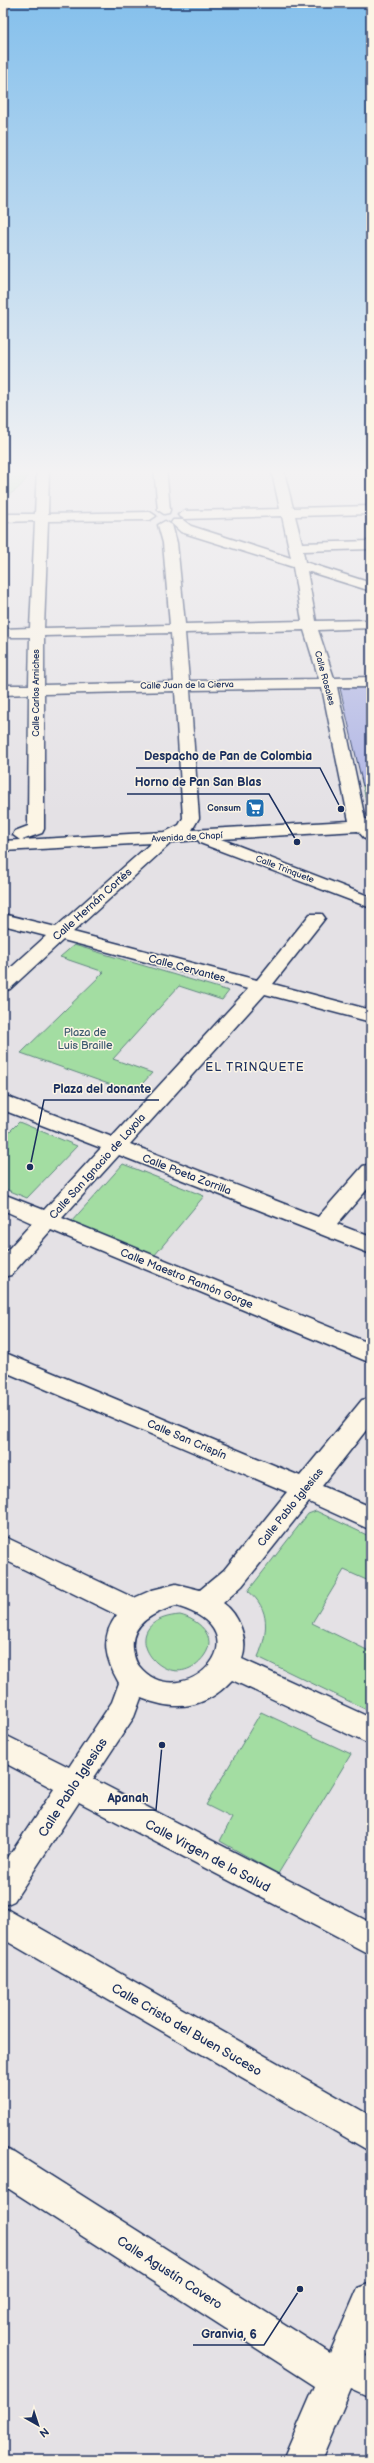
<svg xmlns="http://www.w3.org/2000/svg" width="374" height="2463" font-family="'Balsamiq Sans',sans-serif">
	<rect width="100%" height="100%" fill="#e4e1e5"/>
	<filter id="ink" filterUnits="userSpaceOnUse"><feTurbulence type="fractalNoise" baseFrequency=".025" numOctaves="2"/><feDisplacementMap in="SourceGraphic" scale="8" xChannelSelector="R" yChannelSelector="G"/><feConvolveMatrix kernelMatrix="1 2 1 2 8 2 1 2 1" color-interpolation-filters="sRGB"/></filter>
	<g filter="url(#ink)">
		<g fill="#a3dda2" stroke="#5f8680">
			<path d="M 3,468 L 29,468 C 29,482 14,493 3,498 Z"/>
			<polygon points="361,778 371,778 371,813 369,813"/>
			<polygon points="74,945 229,991 222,1000 179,986 113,1059 152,1073 134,1093 21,1053 104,972 60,957"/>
			<polygon points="19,1122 77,1146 27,1198 3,1188 3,1138"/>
			<polygon points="123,1164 204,1196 154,1256 71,1222"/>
			<path d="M 316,1511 L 371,1537 L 371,1582 L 344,1570 L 312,1623 L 371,1652 L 371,1712 L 258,1657 C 268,1633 271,1609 248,1591 L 308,1514 Z"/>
			<path d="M 180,1615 C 197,1619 219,1636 204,1656 C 168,1704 105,1621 180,1615 Z"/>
			<polygon points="261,1712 351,1754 278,1874 220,1841 232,1818 206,1805"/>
		</g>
		<polygon fill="#adb3e4" stroke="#1b2f5e" points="340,688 371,688 371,785 363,786"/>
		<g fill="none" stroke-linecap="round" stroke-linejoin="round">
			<defs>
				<g id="minor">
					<path d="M 37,468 L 49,468 L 48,514 L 150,512 L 156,516 L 150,520 L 48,521 L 44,628 L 170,625 L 163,543 L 158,525 L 165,521 L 172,525 L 177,543 L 185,624 L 302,621 L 293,567 L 181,532 L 171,523 L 173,520 L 183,520 L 191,526 L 291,558 L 282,516 L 184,519 L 178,515 L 184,511 L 280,509 L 271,468 L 283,468 L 293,508 L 371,506 L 371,514 L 295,516 L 302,543 L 371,541 L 371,549 L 303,551 L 305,562 L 371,583 L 371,591 L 307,571 L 316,621 L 371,620 L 371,628 L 318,630 L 334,678 L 371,677 L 371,687 L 337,687 L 365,819 L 371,820 L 371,840 L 365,839 L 358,831 L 221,839 L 371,897 L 371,908 L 200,843 L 198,840 L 172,842 L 73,932 L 257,980 L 310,914 L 322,914 L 325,918 L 322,922 L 273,984 L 371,1010 L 371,1022 L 265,994 L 130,1144 L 318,1217 L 363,1166 L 371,1164 L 371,1185 L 337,1224 L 371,1237 L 371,1254 L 119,1155 L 62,1218 L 371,1344 L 371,1363 L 51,1230 L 11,1275 L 3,1277 L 3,1255 L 32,1223 L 3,1210 L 3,1194 L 44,1210 L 101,1148 L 3,1110 L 3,1095 L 112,1137 L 248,989 L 63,940 L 10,989 L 3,991 L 3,975 L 46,936 L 3,925 L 3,914 L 56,927 L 151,843 L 3,851 L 3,841 L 20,840 L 13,835 L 15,831 L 28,826 L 29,694 L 3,695 L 3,685 L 29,685 L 30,637 L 3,637 L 3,629 L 30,628 L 35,521 L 3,522 L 3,514 L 35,514 ZM 304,630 L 319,679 L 189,681 L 185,633 ZM 171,633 L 174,682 L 44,685 L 44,636 ZM 322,688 L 349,821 L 192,830 L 199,818 L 190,690 ZM 175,691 L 183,818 L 179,825 L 165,832 L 22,840 L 42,833 L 44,829 L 44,694 Z"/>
					<polygon points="154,468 166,468 170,510 169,513 164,514 158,510"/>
					<path d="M 3,1352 L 300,1476 L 362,1400 L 371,1398 L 371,1424 L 322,1486 L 371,1507 L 371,1530 L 309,1502 L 242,1586 L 223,1603 C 239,1614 249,1640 242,1659 L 371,1718 L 371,1745 L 232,1680 C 205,1709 177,1712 141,1698 L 134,1717 L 93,1779 L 371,1923 L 371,1955 L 79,1802 L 14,1901 L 3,1906 L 3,1865 L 54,1789 L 3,1762 L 3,1734 L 69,1767 L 112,1702 L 119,1683 C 106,1660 99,1638 117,1615 L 3,1559 L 3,1536 L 134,1598 L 152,1590 L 176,1584 L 200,1590 L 224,1570 L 287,1492 L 3,1371 ZM 176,1606 C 270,1633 181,1718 139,1666 C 135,1661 134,1656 133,1649 C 130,1623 155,1612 176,1606 Z"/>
					<polygon points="3,1907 371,2116 371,2152 3,1939"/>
					<polygon points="3,2148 15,2153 330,2353 358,2288 371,2283 371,2343 366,2356 371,2359 371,2398 351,2389 321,2460 283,2460 315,2386 3,2185"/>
				</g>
			</defs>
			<use href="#minor" stroke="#1b2f5e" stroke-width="3"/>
			<use href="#minor" fill="#fcf5e5" fill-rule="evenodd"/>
		</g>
	</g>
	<linearGradient id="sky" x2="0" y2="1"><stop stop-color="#85c0ec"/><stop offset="0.58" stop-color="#f3f2f3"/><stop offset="1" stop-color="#f3f2f3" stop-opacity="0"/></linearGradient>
	<rect width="374" height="813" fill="url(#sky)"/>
	<defs>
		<symbol id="supermarket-square" viewBox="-11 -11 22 22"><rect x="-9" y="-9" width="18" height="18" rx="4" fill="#1f6fb2" stroke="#fcf5e5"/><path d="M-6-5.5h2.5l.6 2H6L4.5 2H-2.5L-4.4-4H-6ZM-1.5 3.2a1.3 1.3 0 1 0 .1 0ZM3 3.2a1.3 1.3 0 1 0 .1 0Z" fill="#fff"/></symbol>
	</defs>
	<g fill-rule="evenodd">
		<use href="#supermarket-square" x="244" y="797" width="22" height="22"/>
	</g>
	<g text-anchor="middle" stroke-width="3" stroke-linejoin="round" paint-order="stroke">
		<g font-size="9" fill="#1b2f5e" stroke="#fcf5e5">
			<text transform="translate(325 678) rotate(75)" y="3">Calle Rosales</text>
			<text transform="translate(187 685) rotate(-1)" y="3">Calle Juan de la Cierva</text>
			<text transform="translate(36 693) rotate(-90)" y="3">Calle Carlos Arniches</text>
			<text transform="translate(187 837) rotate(-3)" y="3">Avenida de Chapí</text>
			<text transform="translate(285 869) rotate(21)" y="3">Calle Trinquete</text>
		</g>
		<g font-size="9" font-weight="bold" fill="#1b2f5e" stroke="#fcf5e5" text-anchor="end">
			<text x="241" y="811">Consum</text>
		</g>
		<g font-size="11" fill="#1b2f5e" stroke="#fcf5e5">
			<text transform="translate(92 904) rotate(-42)" y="4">Calle Hernán Cortés</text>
			<text transform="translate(187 968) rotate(15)" y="4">Calle Cervantes</text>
			<text transform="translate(97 1166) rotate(-48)" y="4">Calle San Ignacio de Loyola</text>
			<text transform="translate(187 1174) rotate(21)" y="4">Calle Poeta Zorrilla</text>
			<text transform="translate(187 1278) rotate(22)" y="4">Calle Maestro Ramón Gorge</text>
			<text transform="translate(187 1439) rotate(23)" y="4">Calle San Crispín</text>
			<text transform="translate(290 1507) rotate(-51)" y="4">Calle Pablo Iglesias</text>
		</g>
		<g font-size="11" fill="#3d5a6f" stroke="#fcf5e5">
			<text x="85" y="1036">Plaza de<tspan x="85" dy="13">Luis Braille</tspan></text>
		</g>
		<g font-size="12" letter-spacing="1" fill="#1b2f5e" stroke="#fcf5e5">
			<text x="255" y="1071">EL TRINQUETE</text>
		</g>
		<g font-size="13" fill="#1b2f5e" stroke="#fcf5e5">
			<text transform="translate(72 1787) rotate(-57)" y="5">Calle Pablo Iglesias</text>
			<text transform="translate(208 1855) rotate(28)" y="5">Calle Virgen de la Salud</text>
			<text transform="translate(187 2029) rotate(30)" y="5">Calle Cristo del Buen Suceso</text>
			<text transform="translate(170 2272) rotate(33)" y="5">Calle Agustín Cavero</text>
		</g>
	</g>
	<path fill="none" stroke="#1b2f5e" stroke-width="1.5" d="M341 809L320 768H136M297 842L269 794H127M30 1167L44 1100H159M162 1745L156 1810H99M300 2289L264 2345H193"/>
	<g fill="#1b2f5e" stroke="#fcf5e5" stroke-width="1.5">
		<circle cx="341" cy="809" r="4"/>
		<circle cx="297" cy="842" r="4"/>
		<circle cx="30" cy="1167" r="4"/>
		<circle cx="162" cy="1745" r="4"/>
		<circle cx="300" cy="2289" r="4"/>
	</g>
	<g font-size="12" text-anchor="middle" font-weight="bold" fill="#1b2f5e" stroke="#fcf5e5" stroke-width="3" stroke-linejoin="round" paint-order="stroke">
		<text x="228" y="760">Despacho de Pan de Colombia</text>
		<text x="198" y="786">Horno de Pan San Blas</text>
		<text x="102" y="1093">Plaza del donante</text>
		<text x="128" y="1802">Apanah</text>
		<text x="229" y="2338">Granvia, 6</text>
	</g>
	<rect width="374" height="2463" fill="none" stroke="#fcf5e5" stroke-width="16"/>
	<rect x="8" y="8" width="358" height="2447" fill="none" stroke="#1b2f5e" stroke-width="1.5" filter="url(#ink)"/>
	<g transform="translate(38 2425) rotate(141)" stroke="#fcf5e5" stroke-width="3" paint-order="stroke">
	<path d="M0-3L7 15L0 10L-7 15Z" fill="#1b2f5e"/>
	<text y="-6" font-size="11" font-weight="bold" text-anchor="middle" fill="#1b2f5e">N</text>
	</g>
</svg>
